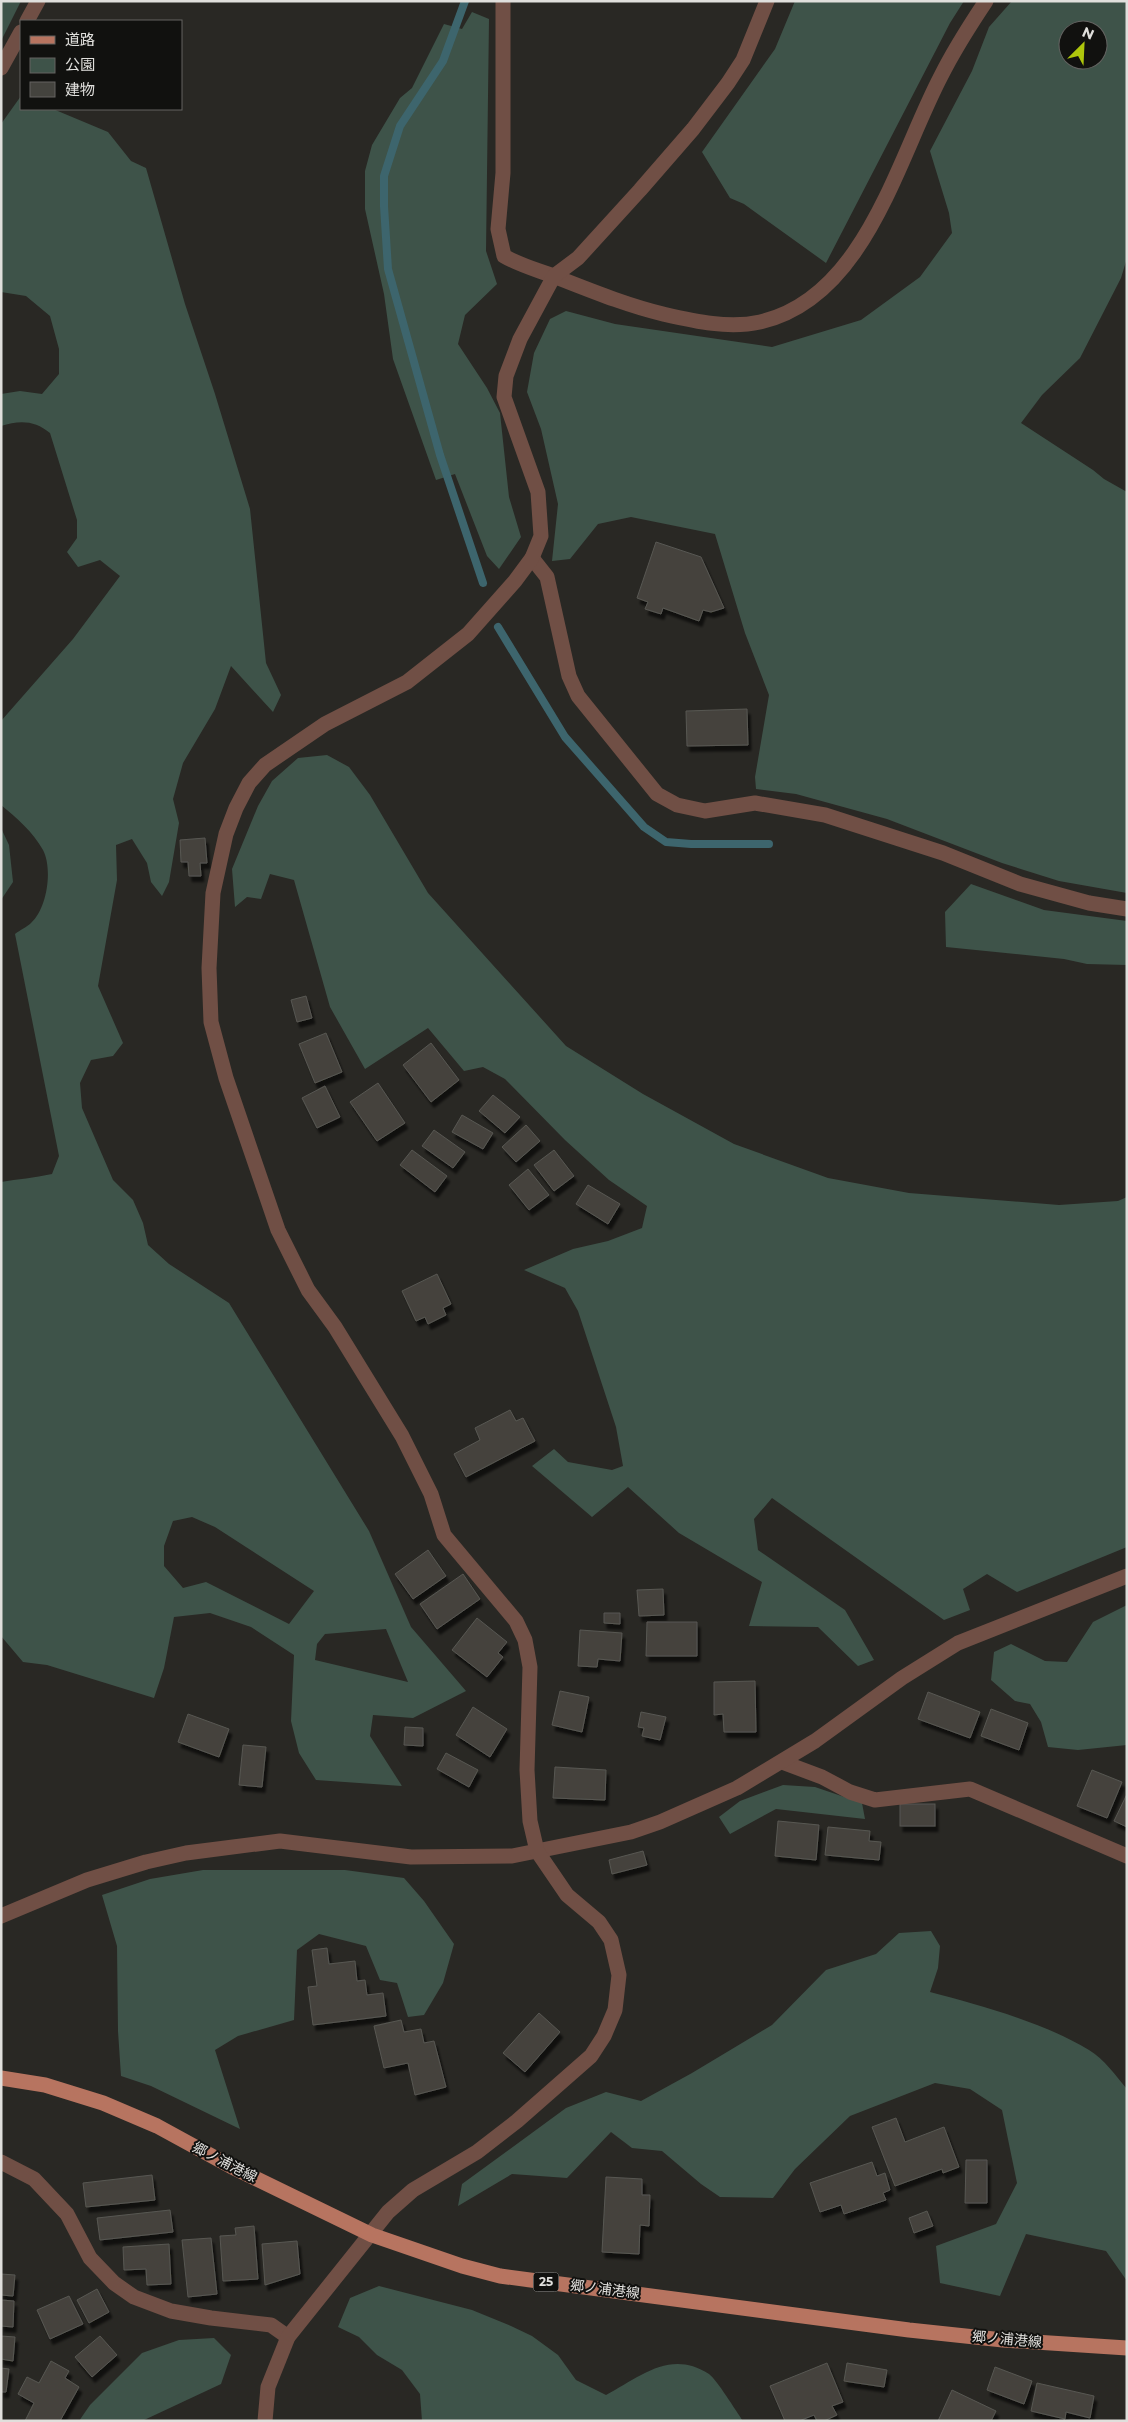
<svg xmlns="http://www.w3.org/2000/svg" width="1128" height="2422" font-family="Montserrat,'Noto Sans JP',sans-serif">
	<defs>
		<filter id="shadow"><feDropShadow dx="3" dy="5.5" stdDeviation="1" flood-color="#0009"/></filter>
	</defs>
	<rect width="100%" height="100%" fill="#292824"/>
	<g fill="#3e5349" fill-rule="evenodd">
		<polygon points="1,1 21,1 1,41"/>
		<polygon points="795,1 964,1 950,23 826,263 744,204 730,198 702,152 775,49"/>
		<path d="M 1012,1 L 1127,1 L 1127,258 L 1121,278 L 1080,358 L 1042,395 L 1021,423 L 1093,470 L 1104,479 L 1127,492 L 1127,893 L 1059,881 L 1002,863 L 887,819 L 796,794 L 756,789 L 755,777 L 769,695 L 745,633 L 715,534 L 631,517 L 598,524 L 570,559 L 552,561 L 558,504 L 541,429 L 527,392 L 534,353 L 550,319 L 566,311 L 615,324 L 772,347 L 861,320 L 920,277 L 952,233 L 949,213 L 930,151 L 972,71 L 989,27 ZM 1068,30 L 1098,30 L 1098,60 L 1068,60 Z"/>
		<polygon points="472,12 489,19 486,251 497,284 465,315 458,344 487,388 500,413 509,497 521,537 499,569 487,556 455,474 436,480 393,359 384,294 365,209 365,171 372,145 400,98 412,88 444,24 462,29"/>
		<path d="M 21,96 L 21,109 L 53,109 L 108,132 L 131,161 L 146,168 L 185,304 L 215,394 L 250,509 L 266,663 L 281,695 L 273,712 L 231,666 L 215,709 L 183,763 L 173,799 L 179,823 L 169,882 L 162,896 L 151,882 L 147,863 L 132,839 L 116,845 L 117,880 L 98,986 L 123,1043 L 113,1056 L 91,1060 L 80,1083 L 82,1108 L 113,1180 L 133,1200 L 143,1223 L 148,1245 L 169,1264 L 229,1303 L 369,1531 L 411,1627 L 466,1691 L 413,1718 L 373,1715 L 370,1736 L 402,1786 L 316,1780 L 299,1753 L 291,1721 L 294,1655 L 251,1627 L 210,1613 L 174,1617 L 164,1668 L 154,1698 L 47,1665 L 23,1662 L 1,1636 L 1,1182 C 18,1179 34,1178 52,1174 L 59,1156 L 15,934 C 20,930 27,927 31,923 C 47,909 53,869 43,850 C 33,832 17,818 1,805 L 1,721 L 73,639 L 120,576 L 100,560 L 78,567 L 67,552 L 77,538 L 77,520 L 50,433 C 35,420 19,420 1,426 L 1,394 L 20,391 L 42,394 L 59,374 L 59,349 L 50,316 L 26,296 L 1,292 L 1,124 ZM 192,1517 L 215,1527 L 314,1591 L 289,1624 L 206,1582 L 183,1588 L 164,1566 L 164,1546 L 173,1521 ZM 386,1629 L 408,1682 L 315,1660 L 317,1644 L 325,1634 Z"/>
		<polygon points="327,755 349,767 370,795 428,893 566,1046 643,1094 734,1144 828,1178 909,1193 1059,1205 1118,1201 1127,1197 1127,1547 1017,1592 987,1574 963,1589 970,1610 944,1620 772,1498 754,1519 758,1550 845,1610 874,1660 858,1666 818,1627 749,1626 762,1582 679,1533 628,1487 592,1517 532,1466 554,1449 568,1462 612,1470 623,1466 616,1427 578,1311 565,1288 524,1270 573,1249 608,1241 642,1228 647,1206 609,1180 565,1140 505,1079 483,1067 464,1071 428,1028 365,1069 330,1007 294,880 270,874 261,899 247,897 235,907 232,869 258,806 272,781 298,758"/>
		<polygon points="1,828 9,845 13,882 1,900"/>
		<polygon points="971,884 1044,910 1127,921 1127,965 1087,964 1064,959 946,947 945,912"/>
		<polygon points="1127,1605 1127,1745 1078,1750 1048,1747 1041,1722 1030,1704 1015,1701 991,1680 994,1652 1011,1644 1045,1661 1067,1662 1093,1622"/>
		<polygon points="783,1785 815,1787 862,1803 865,1819 776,1809 730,1834 719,1817 740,1801"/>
		<polygon points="203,1870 345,1870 404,1878 424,1901 454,1944 443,1983 424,2015 408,2017 397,1983 380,1980 366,1946 319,1934 297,1950 294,2020 238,2036 215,2050 240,2129 151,2086 121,2076 118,2031 117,1946 102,1895 150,1879"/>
		<path d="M 931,1931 L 940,1946 L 938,1968 L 930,1992 C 980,2005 1045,2023 1089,2050 C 1104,2059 1116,2076 1127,2089 L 1127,2281 L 1106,2251 L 1026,2234 L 1000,2296 L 940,2283 L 936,2246 L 996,2224 L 1017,2183 L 1002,2110 L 970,2089 L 935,2083 L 850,2116 L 795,2169 L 773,2198 L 720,2197 L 701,2184 L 662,2151 L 632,2148 L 611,2132 L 567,2178 L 512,2174 L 458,2206 L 462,2184 L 566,2108 L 606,2092 L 641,2101 L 692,2073 L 772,2025 L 826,1970 L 876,1954 L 899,1933 Z"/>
		<path d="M 379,2286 L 472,2310 L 511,2326 L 532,2336 L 558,2355 L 576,2380 L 606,2395 C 640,2377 670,2349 709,2374 C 717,2380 736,2411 743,2421 L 422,2421 L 420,2394 L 402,2370 L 377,2355 L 359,2337 L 338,2327 L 350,2298 Z"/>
		<polygon points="214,2338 231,2355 221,2384 142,2421 79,2421 90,2405 142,2353 179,2340"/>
	</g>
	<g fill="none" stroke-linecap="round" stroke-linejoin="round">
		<g stroke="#3d656d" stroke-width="8">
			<polyline points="465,1 443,61 400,126 384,176 384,206 388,269 440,455 483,583"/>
			<polyline points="498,627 565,737 644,827 666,842 691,844 769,844"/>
		</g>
	</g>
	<g fill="#44433e" stroke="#585752" filter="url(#shadow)">
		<polygon points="656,542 701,557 724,608 711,612 703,610 699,621 663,608 661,614 645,609 648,602 637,598"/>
		<polygon points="747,709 748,745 687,746 686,711"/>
		<polygon points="205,838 207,863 200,863 201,876 189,876 188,862 181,862 180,840"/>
		<polygon points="306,996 312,1018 297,1022 291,1000"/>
		<polygon points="326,1033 342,1072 315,1083 299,1044"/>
		<polygon points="431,1043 459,1080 431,1102 403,1065"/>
		<polygon points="378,1083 405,1123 377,1141 350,1102"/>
		<polygon points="325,1086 340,1117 317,1128 302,1098"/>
		<polygon points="493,1095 520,1117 505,1133 479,1111"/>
		<polygon points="462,1115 493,1133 483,1149 452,1132"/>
		<polygon points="526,1125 540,1141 516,1162 502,1147"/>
		<polygon points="434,1130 465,1152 453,1168 422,1146"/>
		<polygon points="412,1150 447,1176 435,1192 400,1165"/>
		<polygon points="554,1150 574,1176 554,1191 534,1165"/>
		<polygon points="528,1169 549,1195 529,1210 509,1185"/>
		<polygon points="588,1185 620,1204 608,1224 576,1204"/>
		<polygon points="437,1274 451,1304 443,1308 446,1315 428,1324 425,1317 416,1321 402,1291"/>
		<polygon points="510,1410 516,1421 523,1418 535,1441 466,1477 454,1454 480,1440 475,1428"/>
		<polygon points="428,1550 446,1576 413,1599 395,1574"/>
		<polygon points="463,1574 480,1599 437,1629 420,1604"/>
		<polygon points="663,1589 664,1615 639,1616 637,1590"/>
		<polygon points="604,1613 620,1613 620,1624 604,1623"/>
		<polygon points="477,1618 507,1642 498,1653 503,1657 487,1677 452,1650"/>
		<polygon points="647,1622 697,1622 697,1656 646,1656"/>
		<polygon points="580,1630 622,1633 620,1661 598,1659 597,1667 578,1666"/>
		<polygon points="755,1681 756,1732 724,1732 723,1714 714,1715 714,1682"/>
		<polygon points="560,1691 589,1697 582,1732 552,1725"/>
		<polygon points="928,1692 980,1712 970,1738 918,1719"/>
		<polygon points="473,1707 507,1729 490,1757 456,1735"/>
		<polygon points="991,1709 1028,1723 1019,1750 981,1736"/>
		<polygon points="641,1712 666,1717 660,1740 642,1736 644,1728 638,1727"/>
		<polygon points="188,1714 229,1729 219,1757 178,1742"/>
		<polygon points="405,1727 423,1728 423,1746 404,1745"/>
		<polygon points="243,1745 266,1747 262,1787 239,1785"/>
		<polygon points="446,1753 478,1770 469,1787 437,1769"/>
		<polygon points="555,1767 606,1770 605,1800 553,1798"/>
		<polygon points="1092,1770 1122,1782 1107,1818 1077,1806"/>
		<polygon points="1127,1794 1127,1827 1114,1821"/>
		<rect x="900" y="1804" width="35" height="22"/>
		<polygon points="778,1821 819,1825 816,1860 775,1856"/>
		<polygon points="828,1827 870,1831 869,1841 881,1842 879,1860 825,1855"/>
		<polygon points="643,1851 647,1865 612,1874 609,1860"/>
		<polygon points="327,1948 329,1964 355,1961 357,1981 365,1980 367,1995 383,1993 386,2016 313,2025 308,1987 317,1986 312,1950"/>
		<polygon points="539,2013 560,2032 525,2072 503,2053"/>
		<polygon points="401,2020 404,2032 421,2029 424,2043 434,2041 446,2087 415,2095 408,2063 384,2068 374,2026"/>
		<polygon points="896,2118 905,2142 944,2127 959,2167 943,2173 942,2169 895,2186 872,2127"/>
		<polygon points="966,2160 987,2160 987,2203 965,2203"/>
		<polygon points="872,2162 877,2176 885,2173 890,2190 883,2193 886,2200 844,2214 841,2205 820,2212 810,2183"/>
		<polygon points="152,2175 155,2200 86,2207 83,2183"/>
		<polygon points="606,2177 642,2179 642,2195 650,2195 649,2226 640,2225 639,2254 602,2252"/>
		<polygon points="170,2210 173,2232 100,2240 97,2218"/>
		<polygon points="927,2211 933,2226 914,2233 909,2218"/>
		<polygon points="254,2226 258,2279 223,2281 220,2236 236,2235 235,2228"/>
		<polygon points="211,2238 217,2294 188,2297 182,2240"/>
		<polygon points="297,2241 300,2274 265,2285 262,2244"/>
		<polygon points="169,2244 171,2284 147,2285 146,2269 124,2270 123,2247"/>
		<polygon points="1,2274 15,2275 13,2296 1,2295"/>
		<polygon points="97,2289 109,2312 89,2323 77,2300"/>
		<polygon points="69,2296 83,2324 50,2339 37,2310"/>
		<polygon points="1,2300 14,2301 13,2327 1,2326"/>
		<polygon points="1,2336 15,2337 13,2361 1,2359"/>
		<polygon points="100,2336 117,2355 92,2377 75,2357"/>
		<polygon points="51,2361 69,2371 65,2378 79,2387 60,2421 25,2421 34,2403 18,2394 27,2377 39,2383"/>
		<polygon points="827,2363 843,2402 832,2406 837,2415 824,2421 817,2421 814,2415 799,2421 785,2421 770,2386"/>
		<polygon points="847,2363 887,2370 884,2387 844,2381"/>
		<polygon points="995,2367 1032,2381 1024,2404 987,2390"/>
		<polygon points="1,2368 9,2369 6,2392 1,2392"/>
		<polygon points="1037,2383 1094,2396 1090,2418 1066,2412 1065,2419 1031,2411"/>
		<polygon points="952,2390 996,2411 991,2421 938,2421"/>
	</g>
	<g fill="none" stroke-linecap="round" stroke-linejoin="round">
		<g stroke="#704f45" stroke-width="15">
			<path d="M 503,1 L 503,173 L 498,229 L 504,256 C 521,266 538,270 556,277 C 592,291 626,305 663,314 C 694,321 728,329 760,322 C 865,298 897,160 941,76 C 954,50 970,25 986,1"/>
			<polyline points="27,21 38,1"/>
			<polyline points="1,68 21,32"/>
			<polyline points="532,558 547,577 569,676 578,696 657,794 677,805 705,811 755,803 825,815 943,853 1020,884 1089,903 1127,909"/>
			<polyline points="782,1762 822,1777 850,1792 875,1800 970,1789 1127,1856"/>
			<polyline points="1,1916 87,1880 146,1862 186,1853 280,1841 411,1857 512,1856 631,1832 660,1822 737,1788 815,1741 902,1678 958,1643 1127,1576"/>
			<polyline points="1,2162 34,2179 67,2214 90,2258 114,2283 134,2297 171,2311 211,2318 271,2325 288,2337"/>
			<polyline points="265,2421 268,2387 288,2337 388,2212 413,2190 477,2152 517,2121 591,2056 604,2036 615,2010 619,1975 611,1940 599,1922 567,1895 537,1851 530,1821 527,1770 530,1667 525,1640 516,1621 444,1535 431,1494 402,1436 335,1327 308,1290 278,1230 226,1078 211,1022 209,968 213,893 226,834 236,808 249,783 265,765 325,724 407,682 468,634 515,581 532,558 541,536 538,492 504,397 506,376 520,339 554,276 578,258 640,190 693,129 728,83 743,60 767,1"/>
		</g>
		<polyline stroke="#b77460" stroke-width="15" points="1,2078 45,2085 103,2103 157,2126 232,2167 372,2235 462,2266 500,2276 909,2330 1003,2340 1127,2348"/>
	</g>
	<g text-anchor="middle" stroke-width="4" stroke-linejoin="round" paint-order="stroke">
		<rect fill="#11110f" stroke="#a2a19e" stroke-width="1" x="533.5" y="2272.5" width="25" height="19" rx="4"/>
		<g font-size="12" font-weight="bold" fill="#e0dfdc">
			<text x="546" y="2286">25</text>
		</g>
		<g font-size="14" fill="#e0dfdc" stroke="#11110f">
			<text transform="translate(225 2162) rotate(27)" y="5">郷ノ浦港線</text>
			<text transform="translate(605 2289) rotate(7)" y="5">郷ノ浦港線</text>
			<text transform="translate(1007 2339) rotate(5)" y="5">郷ノ浦港線</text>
		</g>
	</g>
	<rect width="1128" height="2422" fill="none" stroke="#e0dfdc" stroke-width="5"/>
	<rect x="20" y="20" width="162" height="90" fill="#11110f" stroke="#646361"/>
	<rect x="30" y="36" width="25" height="8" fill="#b77460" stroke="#646361"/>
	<text x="65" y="45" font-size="15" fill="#e0dfdc">道路</text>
	<rect x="30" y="58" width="25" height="15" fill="#3e5349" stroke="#646361"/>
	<text x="65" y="70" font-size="15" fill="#e0dfdc">公園</text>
	<rect x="30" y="82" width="25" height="15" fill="#44433e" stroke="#646361"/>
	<text x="65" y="95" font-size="15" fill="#e0dfdc">建物</text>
	<g transform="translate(1083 45) rotate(24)"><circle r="24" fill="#11110f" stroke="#646361"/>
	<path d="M0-4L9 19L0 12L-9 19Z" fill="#aec60c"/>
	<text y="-8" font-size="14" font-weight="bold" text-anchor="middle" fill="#e0dfdc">N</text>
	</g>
</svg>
